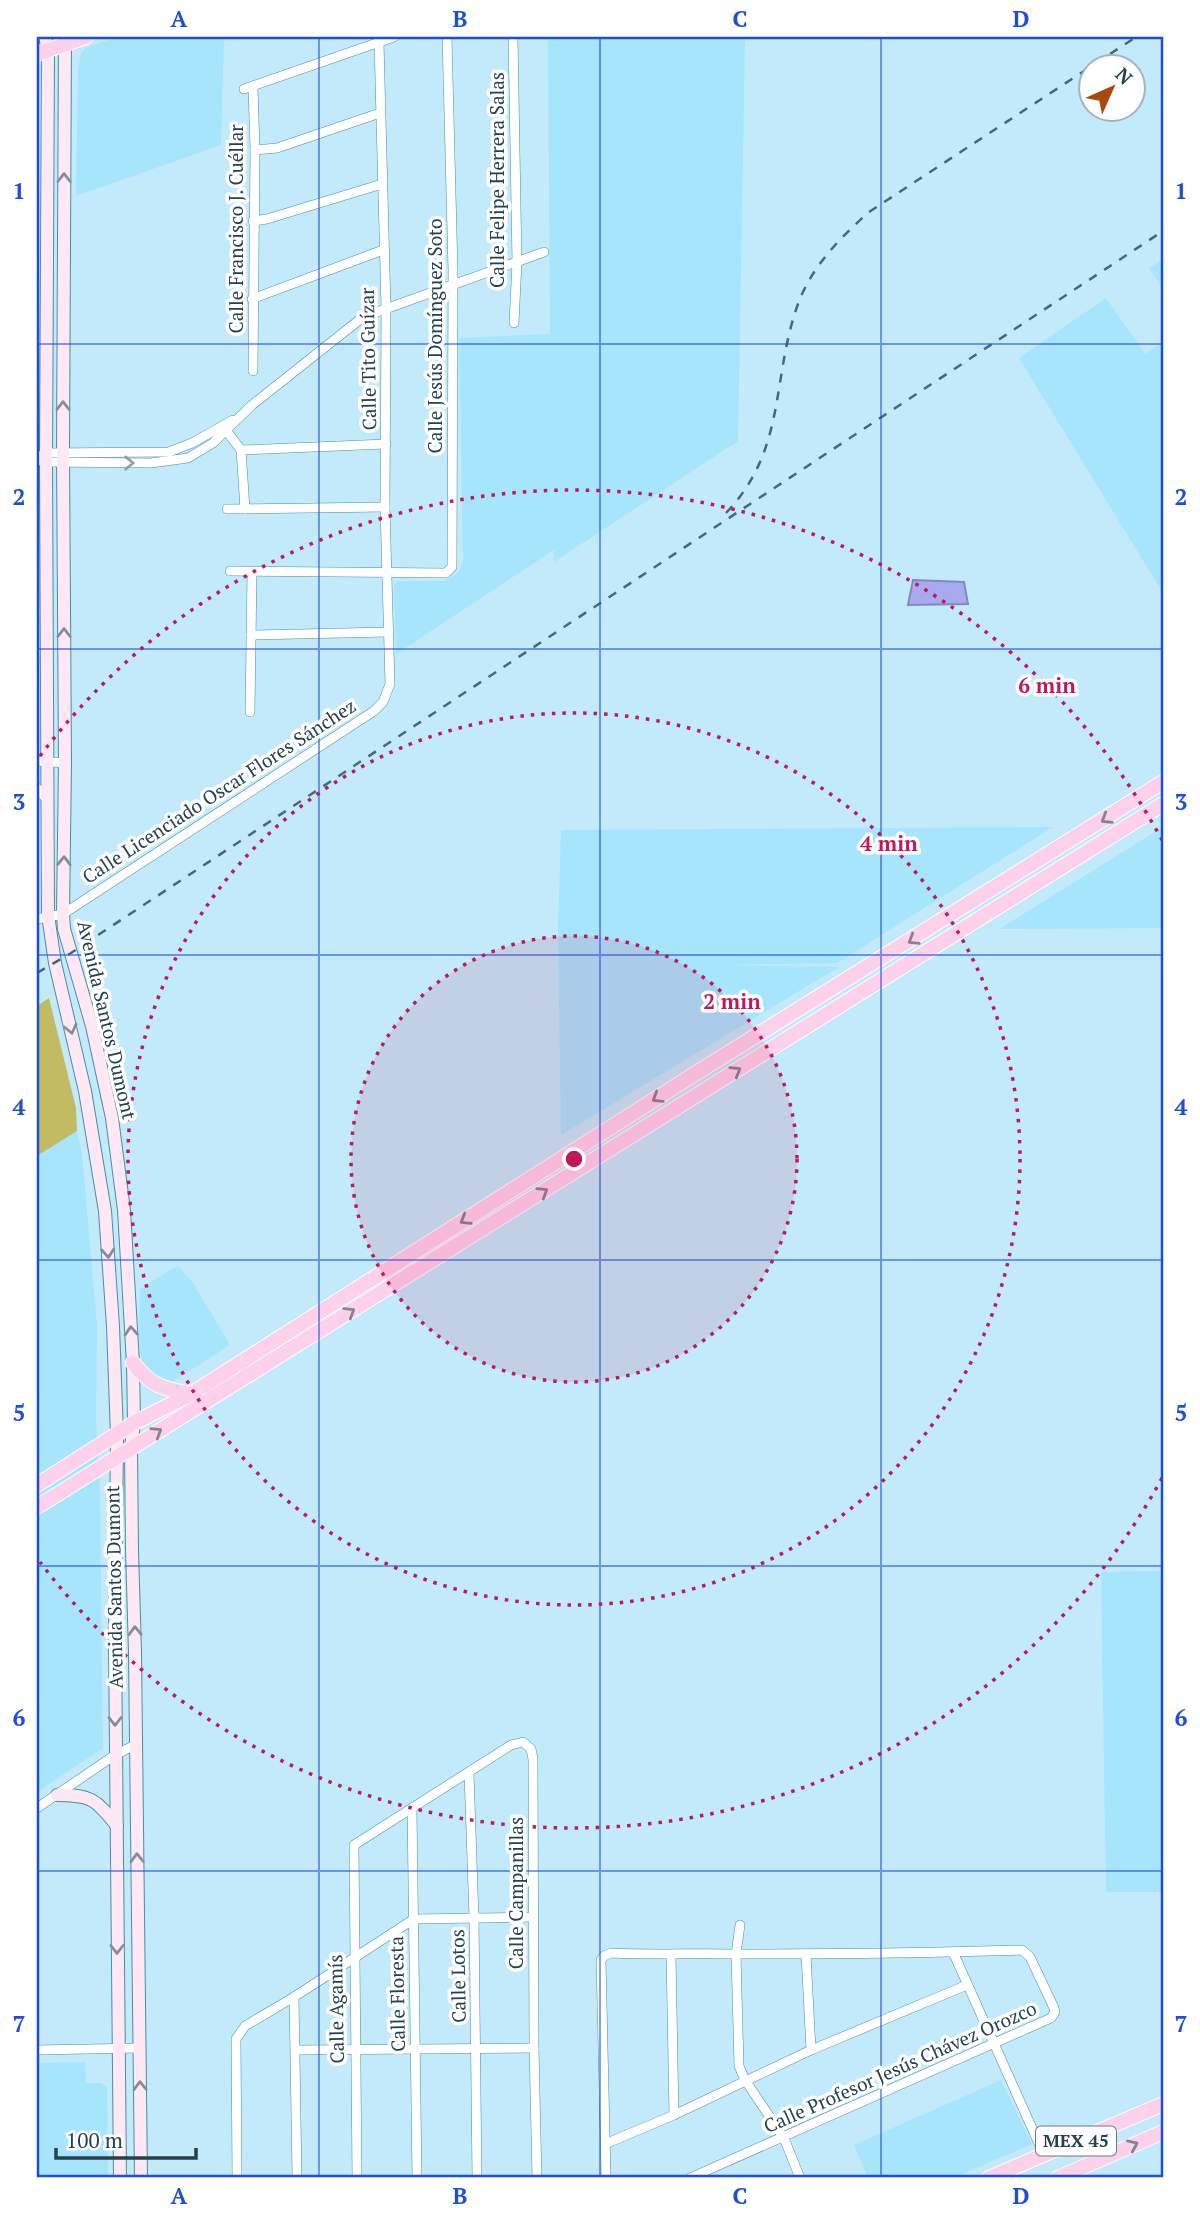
<svg xmlns="http://www.w3.org/2000/svg" width="1200" height="2215" font-family="'PT Serif',serif">
	<rect width="100%" height="100%" fill="#c2eafa"/>
	<g fill="#a7e5fd">
		<polygon points="118,37 224,37 221,145 76,196 78,69 81,54 85,48"/>
		<polygon points="548,37 745,37 738,441 554,562 554,550 396,654 394,584 399,581 444,581 458,573 463,562 459,338 550,334"/>
		<polygon points="1163,259 1163,289 1149,268"/>
		<polygon points="1106,298 1145,354 1163,342 1163,593 1019,358"/>
		<polygon points="1053,827 837,963 717,965 839,967 561,1135 558,934 561,830"/>
		<polygon points="1163,827 1163,928 999,929"/>
		<polygon points="77,1131 82,1153 97,1326 96,1418 100,1495 103,1748 37,1792 37,1156"/>
		<polygon points="178,1265 193,1283 230,1345 166,1386 142,1365 139,1337 140,1289"/>
		<polygon points="1163,1571 1163,1892 1106,1892 1101,1572"/>
		<polygon points="85,2062 86,2083 101,2083 107,2088 108,2178 37,2178 37,2063"/>
		<polygon points="1001,2080 1032,2144 952,2178 868,2178 854,2145"/>
	</g>
	<polygon fill="#c3bb62" points="49,998 76,1108 77,1131 37,1156 37,1006"/>
	<polygon fill="#a9a9ee" stroke="#818abd" stroke-width="2" points="913,580 964,582 968,604 908,605"/>
	<g fill="none" stroke-linecap="round" stroke-linejoin="round">
		<defs>
			<g id="minor">
				<polyline points="513,37 517,262 514,323"/>
				<polyline points="244,89 394,37"/>
				<polyline points="255,150 277,148 380,113"/>
				<polyline points="253,221 267,219 382,184"/>
				<polyline points="252,299 383,250"/>
				<polyline points="253,371 255,150 253,87"/>
				<polyline points="225,429 241,450"/>
				<polyline points="241,450 386,444"/>
				<polyline points="241,450 245,509"/>
				<polyline points="42,455 46,453 169,452 192,443 233,420"/>
				<polyline points="37,460 46,462 151,463 188,458 213,443 252,405 363,317 544,252"/>
				<polyline points="227,509 385,507"/>
				<polyline points="230,571 446,573 452,567 453,271 447,37"/>
				<polyline points="251,635 387,632"/>
				<polyline points="250,712 252,572"/>
				<polyline points="37,761 65,763"/>
				<polyline points="37,788 48,801"/>
				<polyline points="37,919 63,914 374,711 383,702 390,684 385,507 386,308 379,42"/>
				<polyline points="469,1773 474,1918 477,2178"/>
				<polyline points="37,1808 115,1755 135,1745"/>
				<polyline points="412,1809 417,2178"/>
				<polyline points="740,1925 736,1954 739,2066 745,2080 784,2138 800,2178"/>
				<polyline points="953,1952 1044,2155"/>
				<polyline points="806,1955 811,2050"/>
				<polyline points="671,1956 674,2115"/>
				<polyline points="294,1997 297,2178"/>
				<polyline points="37,2050 139,2048"/>
				<polyline points="297,2050 534,2048"/>
				<polyline points="605,2144 674,2115 811,2050 967,1985"/>
				<polyline points="237,2178 236,2039 245,2026 294,1997 414,1919 533,1917"/>
				<polyline points="357,2178 354,1845 511,1745 523,1742 531,1749 533,1759 534,2048 537,2178"/>
				<path d="M 606,2178 L 601,1960 L 604,1956 L 611,1953 C 654,1955 696,1953 739,1954 C 833,1954 928,1953 1022,1950 L 1030,1957 L 1054,2008 L 1055,2012 L 1051,2018 L 690,2178"/>
			</g>
			<g id="secondary">
				<polyline points="45,37 48,50 46,462 48,915 55,963 85,1091 105,1211 113,1326 117,1435 115,1641 120,2178"/>
				<polyline points="65,37 63,453 65,763 63,914 64,929 92,1026 112,1118 124,1210 133,1363 134,1423 131,1448 132,1551 135,1652 141,2178"/>
				<path d="M 57,1795 C 91,1795 96,1799 117,1826"/>
			</g>
			<g id="primary">
				<polyline points="37,54 86,37"/>
				<path d="M 133,1363 C 153,1387 161,1388 191,1394"/>
				<polyline points="37,1485 134,1423 191,1394 701,1070 1163,782"/>
				<polyline points="37,1507 1163,804"/>
				<polyline points="989,2178 1163,2104"/>
				<polyline points="1058,2178 1163,2132"/>
			</g>
		</defs>
		<use href="#minor" stroke="#498da7" stroke-width="10"/>
		<use href="#secondary" stroke="#498da7" stroke-width="14"/>
		<use href="#primary" stroke="#fff" stroke-width="16"/>
		<use href="#minor" stroke="#fff" stroke-width="9"/>
		<use href="#secondary" stroke="#fee8f4" stroke-width="12"/>
		<use href="#primary" stroke="#fdd1ea" stroke-width="14"/>
		<g stroke="#486874" stroke-width="2.5" stroke-dasharray="9 9" stroke-linecap="butt">
			<path d="M 726,513 C 787,449 771,379 798,304 C 812,266 840,238 869,212 L 1136,37"/>
			<polyline points="37,973 71,953 1163,231"/>
		</g>
	</g>
	<defs><path id="oneway-chevron" d="M-2-3.5L2.5 0L-2 3.5" fill="none" stroke-width="1.6" stroke-linecap="round" stroke-linejoin="round" transform="scale(1.75)"/></defs>
	<g stroke="#868c98">
		<use href="#oneway-chevron" transform="translate(64 178) rotate(-90)"/>
		<use href="#oneway-chevron" transform="translate(63 406) rotate(-90)"/>
		<use href="#oneway-chevron" transform="translate(64 633) rotate(-90)"/>
		<use href="#oneway-chevron" transform="translate(64 861) rotate(-89)"/>
		<use href="#oneway-chevron" transform="translate(71 1029) rotate(77)"/>
		<use href="#oneway-chevron" transform="translate(108 1253) rotate(86)"/>
		<use href="#oneway-chevron" transform="translate(131 1331) rotate(-94)"/>
		<use href="#oneway-chevron" transform="translate(135 1631) rotate(-92)"/>
		<use href="#oneway-chevron" transform="translate(115 1721) rotate(90)"/>
		<use href="#oneway-chevron" transform="translate(137 1858) rotate(-91)"/>
		<use href="#oneway-chevron" transform="translate(117 1949) rotate(90)"/>
		<use href="#oneway-chevron" transform="translate(140 2086) rotate(-91)"/>
	</g>
	<use stroke="#92a0a6" href="#oneway-chevron" transform="translate(129 463)"/>
	<g stroke="#868293">
		<use href="#oneway-chevron" transform="translate(1106 819) rotate(148)"/>
		<use href="#oneway-chevron" transform="translate(913 940) rotate(148)"/>
		<use href="#oneway-chevron" transform="translate(736 1071) rotate(-32)"/>
		<use href="#oneway-chevron" transform="translate(657 1098) rotate(148)"/>
		<use href="#oneway-chevron" transform="translate(543 1192) rotate(-32)"/>
		<use href="#oneway-chevron" transform="translate(465 1220) rotate(148)"/>
		<use href="#oneway-chevron" transform="translate(350 1312) rotate(-32)"/>
		<use href="#oneway-chevron" transform="translate(157 1432) rotate(-32)"/>
		<use href="#oneway-chevron" transform="translate(1133 2145) rotate(-24)"/>
	</g>
	<path fill="none" stroke="#1d4ed8" stroke-width="2" stroke-opacity="0.55" d="M 319,37 L 319,2178M 600,37 L 600,2178M 881,37 L 881,2178M 37,344 L 1163,344M 37,649 L 1163,649M 37,955 L 1163,955M 37,1260 L 1163,1260M 37,1566 L 1163,1566M 37,1871 L 1163,1871"/>
	<circle cx="574" cy="1159" r="223" fill="#c2185b" fill-opacity=".12"/>
	<g fill="none" stroke="#c2185b" stroke-width="3.5" stroke-dasharray="3.5 7">
		<circle cx="574" cy="1159" r="223"/>
		<circle cx="574" cy="1159" r="446"/>
		<path d="M1162 1478A669 669 0 0 1 40 1562M40 756A669 669 0 0 1 1162 840"/>
	</g>
	<g text-anchor="middle" stroke-width="7" stroke-linejoin="round" paint-order="stroke">
		<rect fill="#fff" stroke="#667a82" stroke-width="2" x="1036" y="2126.5" width="80" height="29" rx="5"/>
		<g font-size="18" font-weight="bold" fill="#24414c">
			<text x="1076" y="2147">MEX 45</text>
		</g>
		<g font-size="19" fill="#24414c" stroke="#fff">
			<text transform="translate(497 180) rotate(-90)" y="7">Calle Felipe Herrera Salas</text>
			<text transform="translate(236 229) rotate(-90)" y="7">Calle Francisco J. Cuéllar</text>
			<text transform="translate(435 336) rotate(-90)" y="7">Calle Jesús Domínguez Soto</text>
			<text transform="translate(368 359) rotate(-91)" y="7">Calle Tito Guízar</text>
			<text transform="translate(219 791) rotate(-33)" y="7">Calle Licenciado Oscar Flores Sánchez</text>
			<text transform="translate(107 1020) rotate(77)" y="7">Avenida Santos Dumont</text>
			<text transform="translate(114 1587) rotate(-91)" y="7">Avenida Santos Dumont</text>
			<text transform="translate(516 1893) rotate(-90)" y="7">Calle Campanillas</text>
			<text transform="translate(458 1976) rotate(-91)" y="7">Calle Lotos</text>
			<text transform="translate(397 1994) rotate(-91)" y="7">Calle Floresta</text>
			<text transform="translate(336 2009) rotate(-91)" y="7">Calle Agamís</text>
			<text transform="translate(900 2067) rotate(-24)" y="7">Calle Profesor Jesús Chávez Orozco</text>
		</g>
	</g>
	<circle cx="574" cy="1159" r="10" fill="#c2185b" stroke="#fff" stroke-width="3.5"/>
	<g font-size="21" text-anchor="middle" font-weight="bold" fill="#c2185b" stroke="#fff" stroke-width="7" stroke-linejoin="round" paint-order="stroke">
		<text x="1047" y="693">6 min</text>
		<text x="889" y="851">4 min</text>
		<text x="732" y="1009">2 min</text>
	</g>
	<rect width="1200" height="2215" fill="none" stroke="#ffffff" stroke-width="77"/>
	<g transform="translate(1112 88) rotate(45)"><circle r="33" fill="#ffffff" stroke="#a7b3b7" stroke-width="2"/>
	<path d="M0-5L12 26L0 18L-12 26Z" fill="#ab4810"/>
	<text y="-10" font-size="19" font-weight="bold" text-anchor="middle" fill="#24414c">N</text>
	</g>
	<path d="M56 2148v10h140v-10" fill="none" stroke="#24414c" stroke-width="3.5"/>
	<text x="66" y="2148" font-size="21" fill="#24414c" stroke="#ffffff" stroke-width="5" paint-order="stroke">100 m</text>
	<rect x="38" y="38" width="1124" height="2138" fill="none" stroke="#1d4ed8" stroke-width="2.5"/>
	<g font-size="23" text-anchor="middle" font-weight="bold" fill="#1d4ed8">
		<text x="179" y="27">A</text>
		<text x="460" y="27">B</text>
		<text x="740" y="27">C</text>
		<text x="1021" y="27">D</text>
		<text x="19" y="199">1</text>
		<text x="1181" y="199">1</text>
		<text x="19" y="505">2</text>
		<text x="1181" y="505">2</text>
		<text x="19" y="810">3</text>
		<text x="1181" y="810">3</text>
		<text x="19" y="1115">4</text>
		<text x="1181" y="1115">4</text>
		<text x="19" y="1421">5</text>
		<text x="1181" y="1421">5</text>
		<text x="19" y="1726">6</text>
		<text x="1181" y="1726">6</text>
		<text x="19" y="2032">7</text>
		<text x="1181" y="2032">7</text>
		<text x="179" y="2204">A</text>
		<text x="460" y="2204">B</text>
		<text x="740" y="2204">C</text>
		<text x="1021" y="2204">D</text>
	</g>
</svg>
